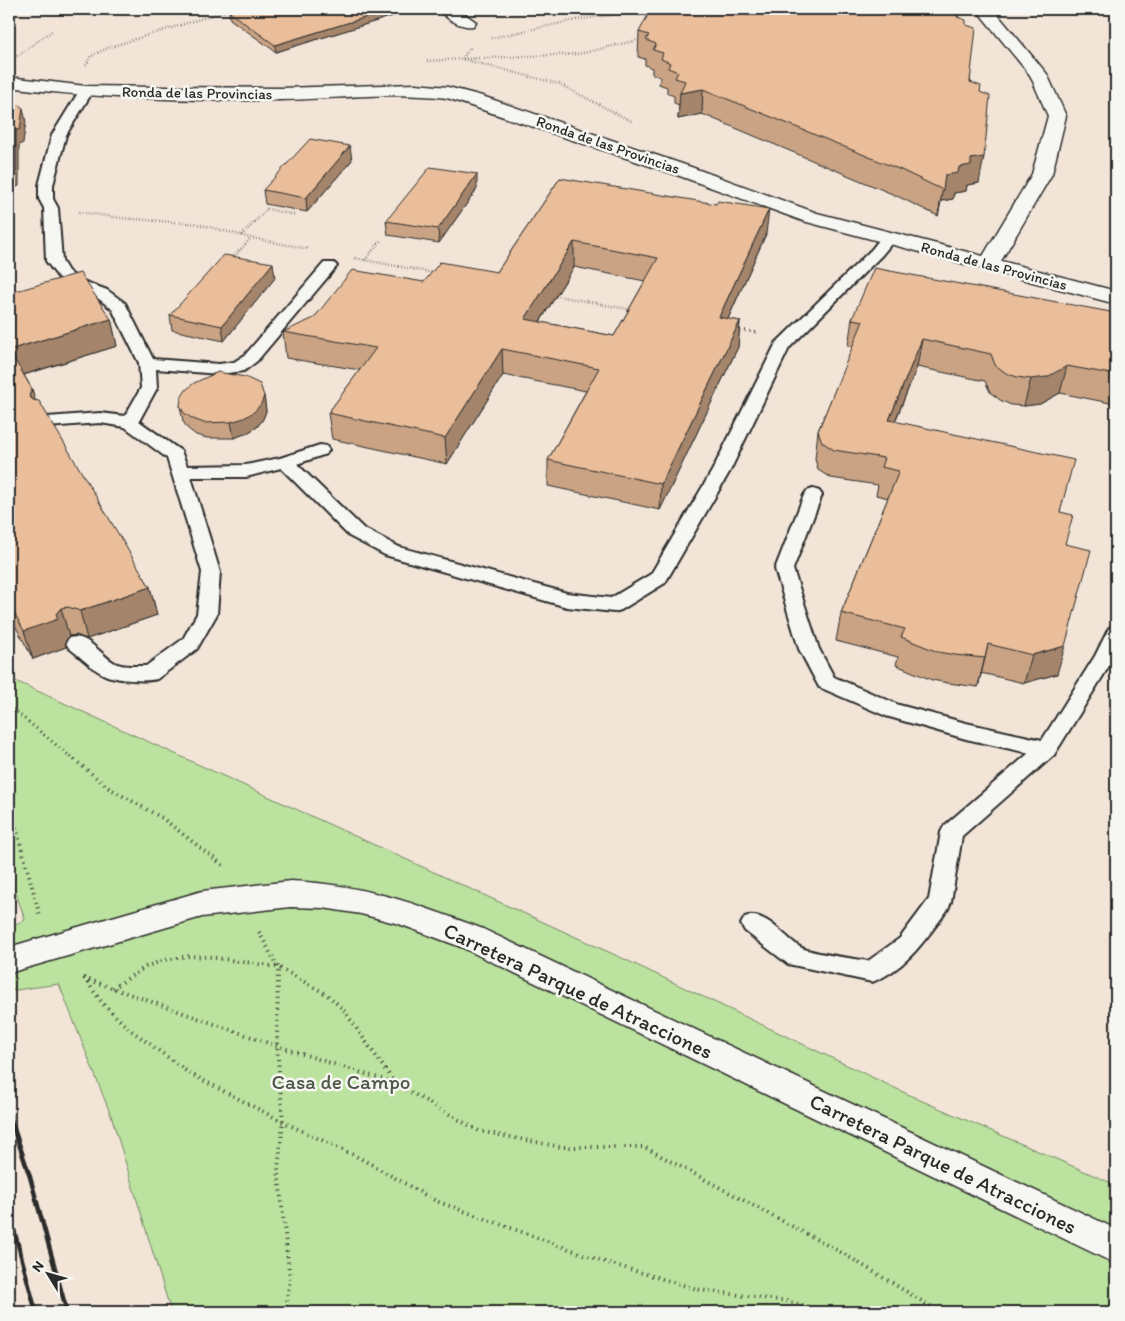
<svg xmlns="http://www.w3.org/2000/svg" width="1125" height="1321" font-family="Itim,sans-serif">
	<rect width="100%" height="100%" fill="#f2e5d8"/>
	<filter id="ink" filterUnits="userSpaceOnUse"><feTurbulence type="fractalNoise" baseFrequency=".02" numOctaves="2"/><feDisplacementMap in="SourceGraphic" scale="10" xChannelSelector="R" yChannelSelector="G"/><feConvolveMatrix kernelMatrix="1 2 1 2 8 2 1 2 1" color-interpolation-filters="sRGB"/></filter>
	<g filter="url(#ink)">
		<polygon fill="#bbe29e" stroke="#738664" points="9,678 624,959 920,1100 1116,1185 1116,1312 171,1312 112,1118 59,984 9,991 9,927 25,920 9,872"/>
		<g fill="none" stroke-linecap="round" stroke-linejoin="round">
			<defs>
				<g id="service">
					<path d="M 86,87 L 93,91 L 66,135 L 53,185 L 53,199 L 58,208 L 62,261 L 68,271 L 80,280 L 107,290 L 125,303 L 153,359 L 219,364 L 234,362 L 245,355 L 324,263 L 334,263 L 337,266 L 257,361 L 244,371 L 219,374 L 156,369 L 157,388 L 139,421 L 181,451 L 187,466 L 246,465 L 280,458 L 320,445 L 326,446 L 329,450 L 326,454 L 297,464 L 363,528 L 399,547 L 567,593 L 611,598 L 651,574 L 712,471 L 776,343 L 872,249 L 883,235 L 893,235 L 896,238 L 882,255 L 789,348 L 730,471 L 665,583 L 621,610 L 614,612 L 567,607 L 385,555 L 349,536 L 281,468 L 246,477 L 191,477 L 220,572 L 217,614 L 197,649 L 157,679 C 146,682 113,680 103,674 C 91,668 80,656 69,648 L 66,643 L 69,638 C 88,633 100,655 115,663 C 123,667 137,666 146,666 L 183,639 L 197,614 L 202,572 L 167,458 L 125,427 L 100,423 L 47,427 L 41,426 L 38,422 L 41,418 L 47,417 L 100,413 L 125,416 L 141,388 L 139,363 L 112,309 L 95,296 L 68,286 L 58,277 L 46,261 L 44,208 L 39,199 L 39,185 L 52,135 L 81,88 Z"/>
					<path d="M 813,489 L 819,491 L 822,495 L 793,569 L 819,649 L 834,677 L 899,705 L 966,723 L 1042,740 L 1095,656 L 1109,628 L 1116,626 L 1116,653 L 1114,658 L 1054,755 L 962,836 L 951,902 L 948,909 C 928,936 906,970 872,982 L 788,964 L 745,931 L 741,924 L 745,917 C 765,910 784,937 800,947 C 809,953 855,959 868,961 L 900,938 L 929,899 L 941,832 L 944,826 L 1029,753 L 966,739 L 886,716 L 819,687 L 799,649 L 775,569 L 804,495 L 807,491 Z"/>
				</g>
				<g id="minor">
					<path d="M 439,9 L 458,9 L 476,22 L 473,26 C 462,28 445,19 439,9 Z"/>
					<path d="M 976,9 L 993,9 L 1047,74 L 1066,116 L 1052,174 L 1001,261 L 1116,291 L 1116,304 L 803,221 L 677,175 L 447,98 C 392,91 337,99 281,100 C 190,101 99,99 9,87 L 9,77 L 86,86 L 160,87 L 281,88 L 416,84 L 448,87 L 482,96 L 691,167 L 817,213 L 983,256 L 1032,174 L 1048,116 L 1030,75 Z"/>
					<path d="M 291,881 C 363,884 417,904 483,929 L 1116,1229 L 1116,1264 L 461,947 L 399,924 L 361,914 L 323,908 L 291,907 L 202,917 L 9,973 L 9,947 L 202,891 Z"/>
				</g>
			</defs>
			<use href="#service" stroke="#2b2b2b" stroke-width="4"/>
			<use href="#minor" stroke="#2b2b2b" stroke-width="3"/>
			<g stroke="#2b2b2b" stroke-width="2.5" stroke-dasharray="0.5 2.5" stroke-linecap="butt">
				<polyline points="491,38 581,19 655,9"/>
				<polyline points="470,48 462,59 579,54 642,39"/>
				<polyline points="17,56 52,31"/>
				<polyline points="427,61 462,59 559,84 633,122"/>
				<polyline points="86,65 91,56 110,47 232,9"/>
				<polyline points="79,212 121,218 198,224 251,238 309,249"/>
				<polyline points="242,235 267,209 296,215"/>
				<polyline points="233,258 251,238"/>
				<polyline points="354,258 434,273"/>
				<polyline points="365,260 382,239"/>
				<polyline points="553,295 633,310"/>
			</g>
			<g stroke="#2b2b2b" stroke-width="3" stroke-dasharray="1 4" stroke-linecap="butt">
				<polyline points="735,329 759,333"/>
				<polyline points="9,706 72,758"/>
			</g>
			<g stroke="#2b2b2b" stroke-width="4" stroke-dasharray="1 4.5" stroke-linecap="butt">
				<polyline points="70,756 109,788 162,818 224,866"/>
				<polyline points="9,801 40,916"/>
				<polyline points="259,932 278,967 277,1046 283,1122 278,1170 290,1279 285,1312"/>
				<polyline points="84,978 277,1046 394,1083 479,1131 561,1147 644,1147 844,1254 940,1312"/>
				<polyline points="84,978 103,1004 128,1028 189,1073 283,1122 356,1156 436,1201 605,1262 700,1290 786,1301 830,1312"/>
				<polyline points="113,988 147,966 165,960 189,956 210,957 278,967 326,994 343,1009 394,1082"/>
			</g>
			<use href="#service" fill="#f6f6f2" fill-rule="evenodd"/>
			<use href="#minor" fill="#f6f6f2" fill-rule="evenodd"/>
			<g stroke="#2b2b2b" stroke-width="4.5">
				<polyline points="9,1114 30,1177 67,1312"/>
				<polyline points="9,1211 36,1312"/>
			</g>
		</g>
		<g fill="#c9a384" stroke="#2b2b2b" fill-rule="evenodd">
			<polygon points="574,9 584,9 582,11"/>
			<polygon points="229,12 396,15 276,52 230,19"/>
			<polygon points="959,12 958,17 966,25 979,183 967,185 966,191 954,193 953,199 941,201 938,216 897,196 702,114 678,119 679,105 674,103 674,96 667,93 667,87 659,84 660,77 652,74 652,68 645,65 645,59 638,57 639,32"/>
			<polygon points="352,160 307,212 265,204 263,190"/>
			<path d="M 560,178 L 766,234 L 728,319 L 740,321 L 738,347 L 660,510 L 548,486 L 548,460 L 586,391 L 503,375 L 447,464 L 332,439 L 328,413 L 360,370 L 286,358 L 283,332 L 424,282 L 497,272 ZM 574,267 L 645,281 L 614,336 L 540,322 Z"/>
			<polygon points="477,189 439,243 388,235 386,221"/>
			<polygon points="275,278 224,341 172,330 170,315"/>
			<polygon points="9,293 111,319 117,346 24,375 32,389 35,401 150,587 157,615 87,639 76,635 69,636 65,642 66,647 33,659 9,614"/>
			<polygon points="1116,313 1116,399 1115,404 1060,393 1040,404 1024,406 1011,405 1000,400 990,392 985,381 917,367 895,422 1060,512 1065,544 1057,674 1024,683 981,673 978,687 948,683 932,680 896,665 898,657 836,641 841,613 888,498 876,495 878,485 831,478 818,470 815,459 818,431 853,347 848,346 852,319"/>
			<polygon points="264,396 266,411 263,419 257,427 247,433 234,438 207,438 196,435 187,428 183,421 180,406"/>
		</g>
		<g fill="#a4856c" stroke="#2b2b2b">
			<polygon points="393,9 395,9 396,15 276,52 275,45"/>
			<polygon points="703,89 702,114 678,119 680,93"/>
			<polygon points="23,108 26,122 23,143 19,145 19,186 9,190 9,174 16,130"/>
			<polygon points="350,146 352,160 307,212 306,198"/>
			<polygon points="984,157 979,183 967,185 966,191 954,193 953,199 941,201 938,216 945,175 971,159"/>
			<polygon points="477,174 477,189 439,243 438,229"/>
			<polygon points="769,209 766,234 717,343 719,317"/>
			<polygon points="574,242 574,267 525,345 525,319"/>
			<polygon points="273,263 275,278 224,341 222,326"/>
			<polygon points="111,319 117,346 16,377 9,350"/>
			<polygon points="740,321 738,347 660,510 661,484"/>
			<polygon points="922,339 917,367 884,448 889,420"/>
			<polygon points="502,349 503,375 447,464 445,438"/>
			<polygon points="1067,366 1060,393 1040,404 1024,406 1031,379"/>
			<polygon points="32,389 40,417 29,396"/>
			<polygon points="264,396 266,411 263,419 257,427 247,433 234,438 231,422"/>
			<polygon points="150,587 157,615 87,639 80,611"/>
			<polygon points="61,608 69,636 65,642 66,647 33,659 24,631 56,614"/>
			<polygon points="988,644 978,687 985,658"/>
			<polygon points="1065,646 1057,674 1024,683 1032,655"/>
		</g>
		<g fill="#eabe9a" stroke="#2b2b2b" fill-rule="evenodd">
			<polygon points="239,9 393,9 275,45 229,12"/>
			<polygon points="651,9 951,9 959,12 957,17 966,20 966,25 976,28 970,82 981,86 980,92 990,96 984,157 971,159 971,165 959,167 958,173 945,175 943,190 901,170 703,89 680,93 685,81 675,78 678,72 668,68 670,63 661,59 663,53 653,50 656,44 646,40 649,35 639,32"/>
			<polygon points="9,97 23,108 20,129 16,130 16,172 9,174"/>
			<polygon points="310,139 350,146 306,198 263,190"/>
			<polygon points="430,167 477,174 438,229 386,221"/>
			<path d="M 560,178 L 716,204 L 718,201 L 769,209 L 719,317 L 740,321 L 661,484 L 548,460 L 599,368 L 502,349 L 445,438 L 328,413 L 376,348 L 283,332 L 314,318 L 352,270 L 424,282 L 440,262 L 497,272 ZM 574,242 L 658,258 L 614,336 L 525,319 Z"/>
			<polygon points="224,255 273,263 222,326 170,315"/>
			<polygon points="874,268 1116,313 1116,375 1067,366 1047,377 1031,379 1017,377 1006,373 995,365 991,354 922,339 889,420 1074,460 1060,512 1073,515 1065,544 1091,550 1065,646 1032,655 988,644 985,658 955,655 938,652 901,637 905,629 841,613 899,471 881,467 884,458 834,450 822,442 818,431 863,321 852,319"/>
			<polygon points="80,273 111,319 9,350 32,389 29,396 33,400 39,401 150,587 80,611 68,607 61,608 56,614 58,619 24,631 9,603 9,293"/>
			<polygon points="218,372 245,377 260,384 264,396 261,404 254,412 244,418 231,422 204,423 193,419 184,413 180,406 181,398 186,390 194,383"/>
		</g>
	</g>
	<g text-anchor="middle" stroke-width="5" stroke-linejoin="round" paint-order="stroke">
		<g font-size="15" fill="#2b2b2b" stroke="#f6f6f2">
			<text transform="translate(197 93) rotate(1)" y="5">Ronda de las Provincias</text>
			<text transform="translate(608 145) rotate(19)" y="5">Ronda de las Provincias</text>
			<text transform="translate(994 266) rotate(15)" y="5">Ronda de las Provincias</text>
		</g>
		<g font-size="21" fill="#2b2b2b" stroke="#f6f6f2">
			<text transform="translate(578 991) rotate(25)" y="7">Carretera Parque de Atracciones</text>
			<text transform="translate(943 1164) rotate(26)" y="7">Carretera Parque de Atracciones</text>
		</g>
		<g font-size="21" fill="#4f5948" stroke="#f6f6f2">
			<text x="341" y="1089">Casa de Campo</text>
		</g>
	</g>
	<rect width="1125" height="1321" fill="none" stroke="#f6f6f2" stroke-width="30"/>
	<rect x="15" y="15" width="1095" height="1291" fill="none" stroke="#2b2b2b" stroke-width="2" filter="url(#ink)"/>
	<g transform="translate(48 1274) rotate(307)" stroke="#f6f6f2" stroke-width="4" paint-order="stroke">
	<path d="M0-4L9 19L0 12L-9 19Z" fill="#2b2b2b"/>
	<text y="-8" font-size="14" font-weight="bold" text-anchor="middle" fill="#2b2b2b">N</text>
	</g>
</svg>
